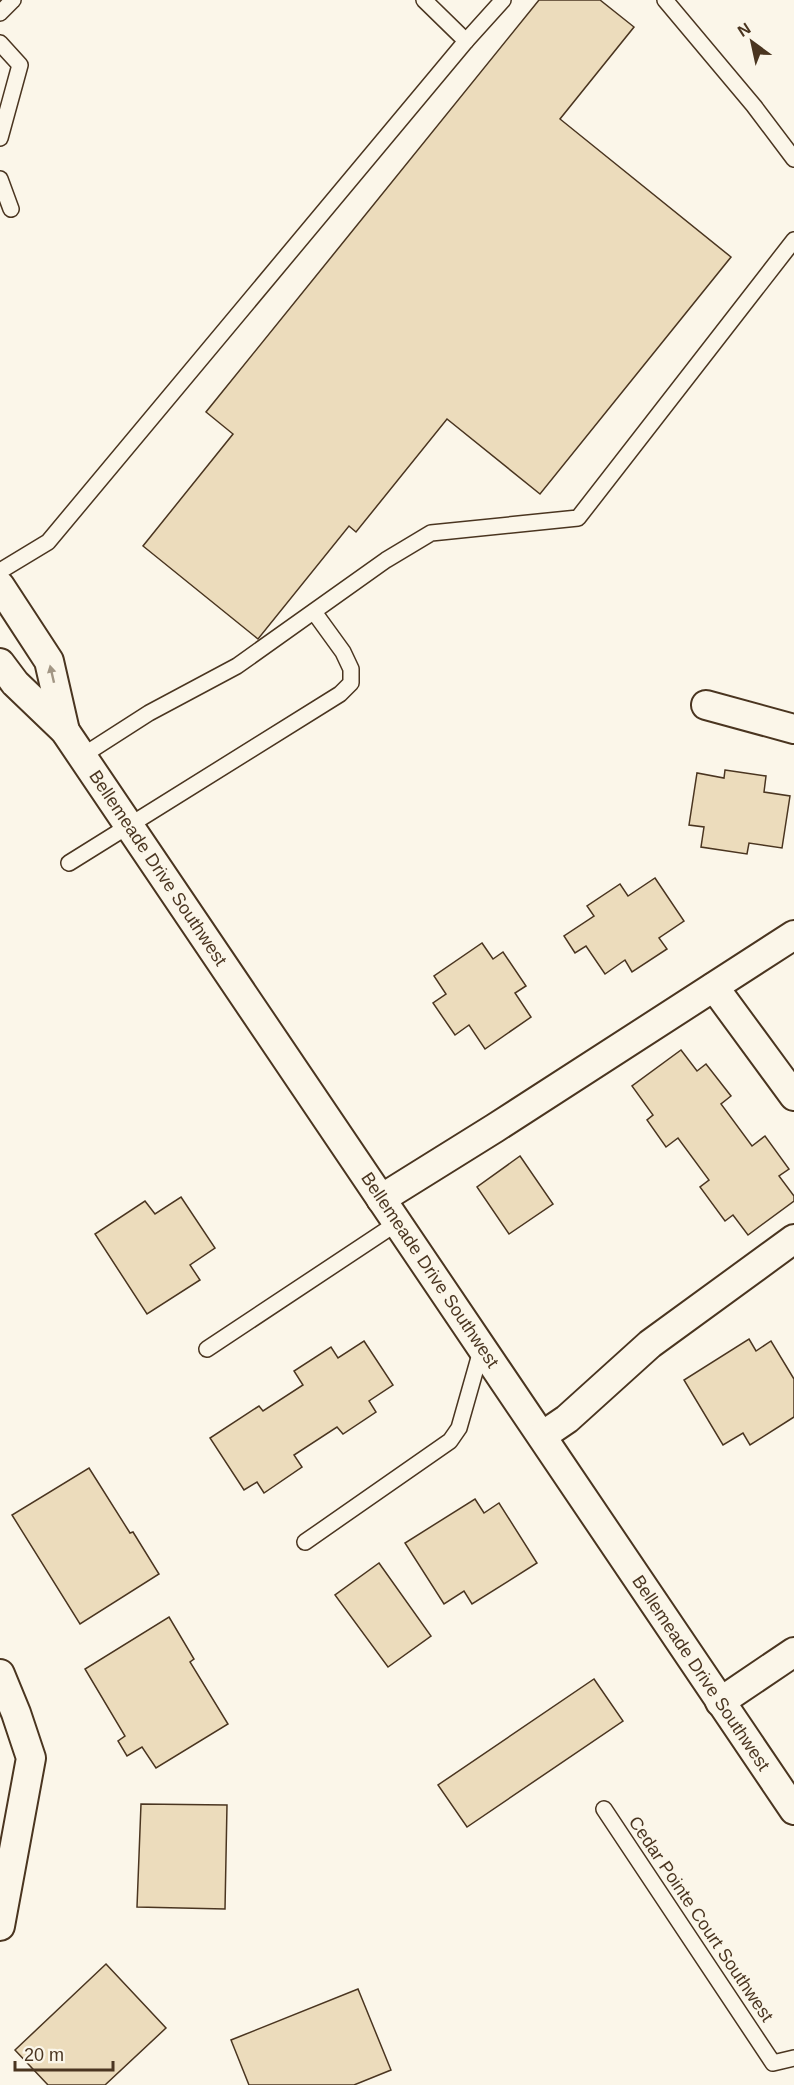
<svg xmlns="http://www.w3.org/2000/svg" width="794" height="2085" font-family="Helvetica,sans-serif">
	<rect width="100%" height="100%" fill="#fbf6e9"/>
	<g fill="#ecdcbc" stroke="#4a3520" stroke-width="1.5">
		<polygon points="539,0 600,0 634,27 560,119 731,257 540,494 447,419 356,532 349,526 258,639 143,546 233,434 206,412"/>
		<polygon points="725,770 766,776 764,792 790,796 782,848 749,843 747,854 701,847 704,827 689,825 697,773 724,778"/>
		<polygon points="655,878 684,921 659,938 667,949 632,972 625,960 605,974 586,946 575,953 564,936 594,916 587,906 620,884 628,896"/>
		<polygon points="482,943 493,959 503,952 526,986 515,993 531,1017 485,1049 469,1025 455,1035 433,1003 446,994 434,976"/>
		<polygon points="681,1050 697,1071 706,1064 731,1096 721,1104 752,1146 765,1136 789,1169 779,1176 794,1196 794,1201 748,1235 733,1215 725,1221 700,1187 709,1180 678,1138 666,1147 647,1120 653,1115 632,1086"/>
		<polygon points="520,1156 553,1204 509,1234 477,1187"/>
		<polygon points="181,1197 215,1248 190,1265 200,1280 147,1314 95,1234 145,1201 155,1214"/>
		<polygon points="749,1339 756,1351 771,1341 794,1379 794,1417 750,1445 743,1433 723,1445 684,1380"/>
		<polygon points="364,1341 393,1385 369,1401 376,1412 343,1434 337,1427 294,1455 302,1467 264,1493 257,1482 244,1490 210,1438 259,1406 263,1411 303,1385 294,1371 331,1347 338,1358"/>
		<polygon points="89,1468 130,1533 133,1532 159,1574 80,1624 12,1515"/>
		<polygon points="475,1499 484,1513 499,1503 537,1563 472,1604 464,1591 444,1604 405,1543"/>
		<polygon points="379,1563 431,1636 388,1667 335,1595"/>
		<polygon points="169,1617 194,1659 190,1662 228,1724 156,1768 142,1747 127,1756 118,1741 125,1736 85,1669"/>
		<polygon points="594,1679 623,1721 467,1827 438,1785"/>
		<polygon points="141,1804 227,1805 225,1909 137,1907"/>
		<polygon points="106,1964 166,2028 105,2085 48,2085 15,2050"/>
		<polygon points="358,1989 391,2070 354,2085 249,2085 231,2040"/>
	</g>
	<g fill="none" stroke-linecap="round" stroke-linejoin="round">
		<defs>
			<g id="service">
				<polyline points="424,0 466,41"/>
				<polyline points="665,0 754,106 794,159"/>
				<polyline points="0,13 13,0"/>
				<polyline points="0,43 20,65 0,138"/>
				<polyline points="0,179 11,209"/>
				<polyline points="0,571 48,542 466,41 503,0"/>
				<polyline points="82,756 149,713 237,666 386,560 431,533 578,518 794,240"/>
				<polyline points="69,863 340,694 351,683 351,669 343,652 314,612"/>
				<polyline points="207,1349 397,1223"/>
				<polyline points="305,1542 450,1441 459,1428 482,1347"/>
				<polyline points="604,1809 773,2063 794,2058"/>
			</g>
			<g id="minor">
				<polyline points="0,586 49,661 65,731"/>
				<polyline points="0,663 15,683 65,731 794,1810"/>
				<polyline points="706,705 794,729"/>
				<polyline points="714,987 794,1096"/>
				<polyline points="381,1199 495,1128 794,935"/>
				<polyline points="542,1436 567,1419 650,1344 794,1239"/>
				<polyline points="0,1674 16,1713 31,1758 0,1926"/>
				<polyline points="720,1702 794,1652"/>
			</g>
		</defs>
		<use href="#service" stroke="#4a3520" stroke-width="18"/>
		<use href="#minor" stroke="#4a3520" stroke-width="32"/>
		<use href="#service" stroke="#fbf6e9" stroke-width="15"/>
		<use href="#minor" stroke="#fbf6e9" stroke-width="28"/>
	</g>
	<defs><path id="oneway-solid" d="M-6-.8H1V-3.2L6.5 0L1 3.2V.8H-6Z" transform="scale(1.5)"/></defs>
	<use fill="#a29684" href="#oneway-solid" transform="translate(52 674) rotate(-103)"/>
	<g text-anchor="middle" stroke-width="4.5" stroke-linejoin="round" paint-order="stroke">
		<g font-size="18" fill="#4a3520" stroke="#fbf6e9">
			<text transform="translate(158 868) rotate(56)" y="6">Bellemeade Drive Southwest</text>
			<text transform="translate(430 1270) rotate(56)" y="6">Bellemeade Drive Southwest</text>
			<text transform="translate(701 1673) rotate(56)" y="6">Bellemeade Drive Southwest</text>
			<text transform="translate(701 1919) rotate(56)" y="6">Cedar Pointe Court Southwest</text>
		</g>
	</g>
	<g transform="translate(752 42) rotate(327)" stroke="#fbf6e9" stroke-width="4.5" paint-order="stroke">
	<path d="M0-4.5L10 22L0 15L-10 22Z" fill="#4a3520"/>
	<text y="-9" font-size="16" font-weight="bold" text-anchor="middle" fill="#4a3520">N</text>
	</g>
	<path d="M15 2061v9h98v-9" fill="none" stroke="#4a3520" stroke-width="3"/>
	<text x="24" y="2061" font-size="18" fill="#4a3520" stroke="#fbf6e9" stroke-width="4.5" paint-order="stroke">20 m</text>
</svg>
